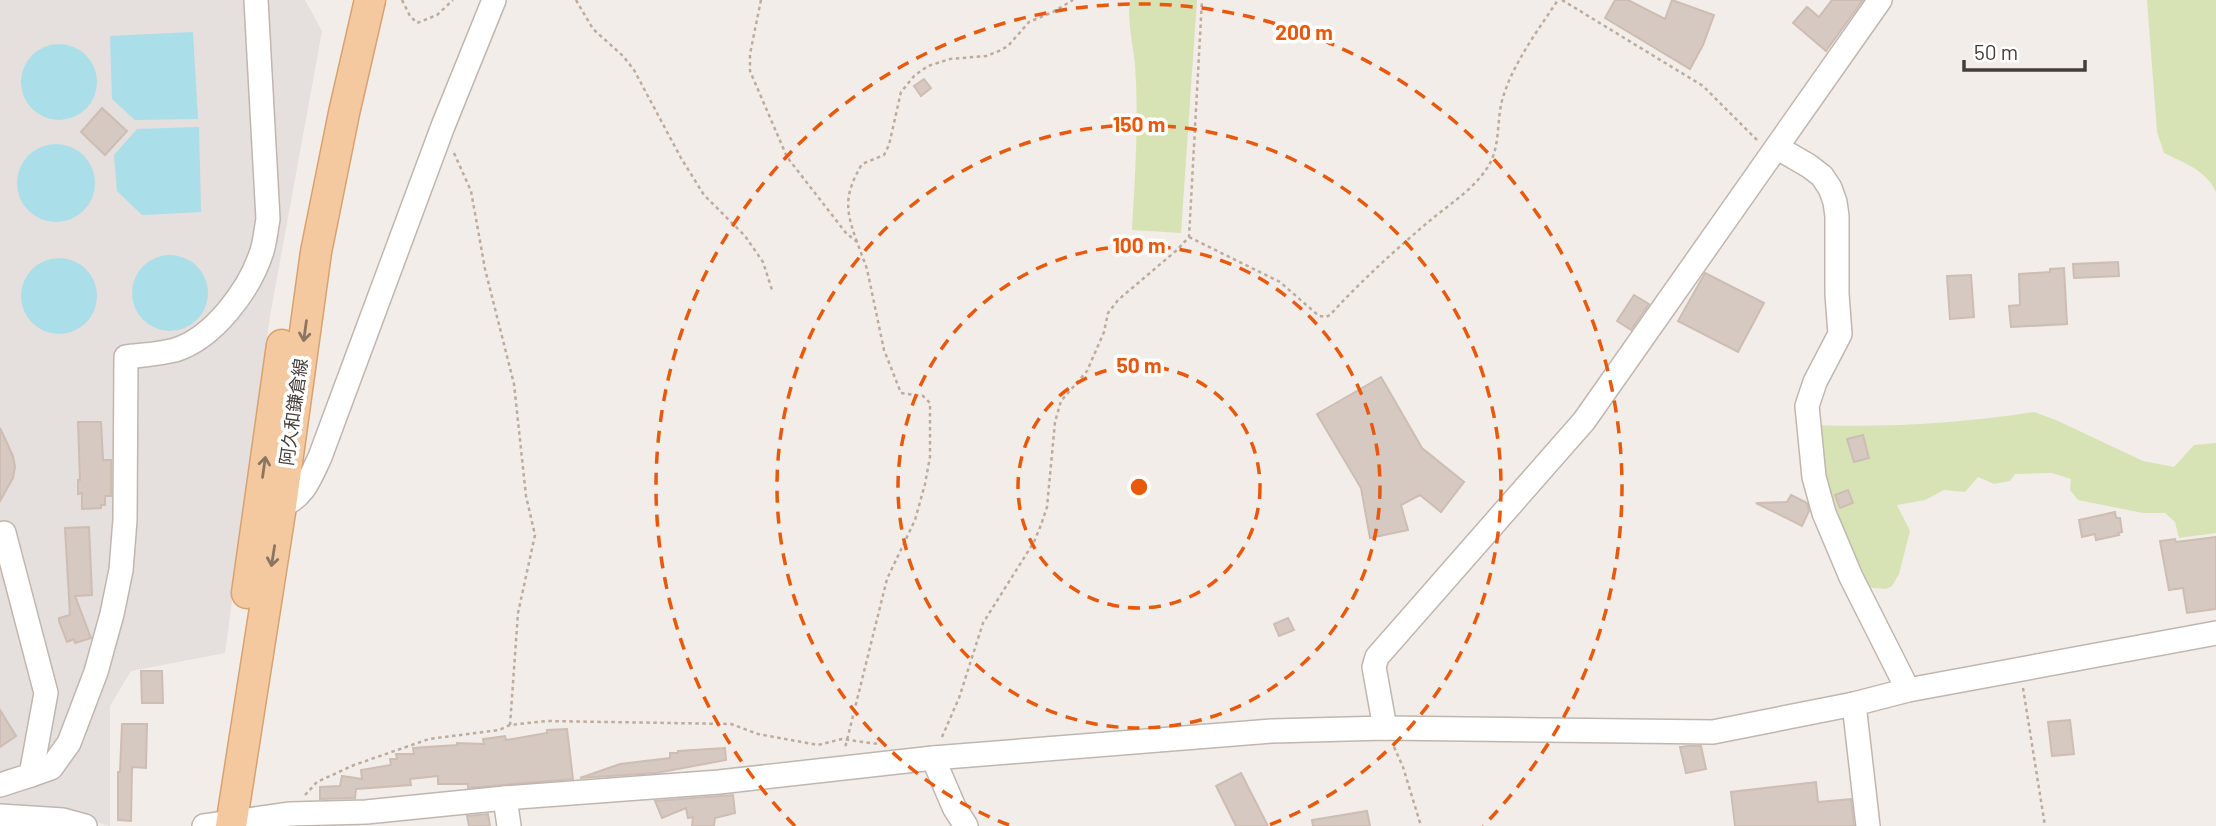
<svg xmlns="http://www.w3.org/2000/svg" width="2216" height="826" font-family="Barlow,'Noto Sans JP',sans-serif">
	<rect width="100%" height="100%" fill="#f2ede8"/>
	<polygon fill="#e5dfdd" points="0,0 305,0 322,31 270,316 225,653 131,671 110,706 110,826 60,812 0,808"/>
	<g fill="#d8e3b5">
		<path d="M 1130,0 L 1197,0 L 1181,233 L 1132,230 C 1135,175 1139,120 1135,65 C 1133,43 1127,22 1130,0 Z"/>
		<path d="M 2147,0 L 2216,0 L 2216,192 C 2206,170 2184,163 2164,153 L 2157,132 Z"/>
		<path d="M 2034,412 L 2056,420 L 2143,461 L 2174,467 L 2194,445 L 2216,443 L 2216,533 L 2179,538 L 2175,522 L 2165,513 L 2143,513 L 2078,500 L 2070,490 L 2071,479 L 2052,473 L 2015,474 L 2010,481 L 1994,484 L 1978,477 L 1965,492 L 1944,490 L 1925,500 L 1897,505 L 1910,531 L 1899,574 L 1892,586 L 1886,589 L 1862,587 L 1836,530 L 1815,425 C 1889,428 1961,423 2034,412 Z"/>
	</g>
	<g fill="#aadee9">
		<polygon points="193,32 198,119 135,120 112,99 110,36"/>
		<circle cx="59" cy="82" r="38"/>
		<polygon points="199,127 201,212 142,215 117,191 114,155 137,129"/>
		<circle cx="56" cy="183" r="39"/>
		<circle cx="170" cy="293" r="38"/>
		<circle cx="59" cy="296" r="38"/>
	</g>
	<g fill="#d6c9c2" stroke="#cdbdb3" stroke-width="2">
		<polygon points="1615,0 1628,0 1665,19 1672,0 1714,15 1703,45 1690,69 1605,18"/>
		<polygon points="1832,0 1863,0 1826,51 1793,23 1807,7 1819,17"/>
		<polygon points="924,79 931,88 921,96 914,86"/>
		<polygon points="102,108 127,131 105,155 81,132"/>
		<polygon points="2118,262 2119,276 2074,278 2073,264"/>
		<polygon points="2064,268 2067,324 2011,327 2009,306 2020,305 2019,274 2050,272 2050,269"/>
		<polygon points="1705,273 1764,303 1738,352 1678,321"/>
		<polygon points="1971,275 1974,317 1950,319 1947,276"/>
		<polygon points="1634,295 1649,304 1631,330 1617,321"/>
		<polygon points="1381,377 1422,448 1464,482 1441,512 1420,495 1401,505 1408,530 1370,538 1361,488 1317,414"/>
		<polygon points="78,422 101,422 103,460 111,460 111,496 105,496 105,505 101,505 101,508 82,509 82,493 78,494 78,480 80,480"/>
		<polygon points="0,428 13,456 15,467 13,478 0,501"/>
		<polygon points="1863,435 1869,458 1854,462 1847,439"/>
		<polygon points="1848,490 1853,503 1840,508 1835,495"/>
		<polygon points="1791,495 1807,503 1809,511 1802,526 1756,503 1787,502"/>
		<polygon points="2115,512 2116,518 2120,518 2122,532 2118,533 2119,535 2096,540 2095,534 2082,537 2079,520"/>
		<polygon points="89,527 92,595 75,596 91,638 75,643 74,639 67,642 59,621 59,618 70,615 65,528"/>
		<polygon points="2216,537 2216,609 2187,613 2183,588 2169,590 2160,541 2175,539 2176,542"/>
		<polygon points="1288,618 1294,630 1279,636 1274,624"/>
		<polygon points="141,671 162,671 163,703 142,703"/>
		<polygon points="0,710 16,736 0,747"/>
		<polygon points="2070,720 2074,754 2052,756 2048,722"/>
		<polygon points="122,724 147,724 146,768 132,767 131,821 118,820 118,772 120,772"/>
		<polygon points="567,729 573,779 468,788 468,784 438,784 438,776 410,779 411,785 356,789 355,798 320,799 320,787 340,786 342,776 362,779 361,770 391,765 390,759 397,759 396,754 414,754 413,748 457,745 457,743 484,744 483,739 505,736 506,740 547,733 547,730"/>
		<polygon points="1688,746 1701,746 1706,769 1686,773 1680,747"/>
		<polygon points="725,748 726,760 656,773 580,778 620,764 670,758 670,753 678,753 678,751"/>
		<polygon points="1241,773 1268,826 1236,826 1216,786"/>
		<polygon points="1816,782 1818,802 1851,799 1854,826 1735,826 1731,792"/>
		<polygon points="733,795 735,813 715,818 714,826 692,826 693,817 688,818 686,808 662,818 655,801"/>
		<polygon points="1367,811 1370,826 1313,826 1312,820"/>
		<polygon points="488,814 490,826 469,826 467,816"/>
	</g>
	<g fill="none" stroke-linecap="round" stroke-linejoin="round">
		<defs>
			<g id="minor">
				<polyline points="1778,148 1809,166 1822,176 1830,188 1835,202 1837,216 1837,294 1840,334 1815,382 1807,406 1814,477 1824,513 1851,577 1908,690"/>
				<path d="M 281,506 C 304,497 310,478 320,457 L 443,126 L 494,0"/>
				<polyline points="1854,704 1868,826"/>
				<polyline points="1385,728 1374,667 1377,657 1584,421 1880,0"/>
				<polyline points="933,758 954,807 966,826"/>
				<path d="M 31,775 L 51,768 L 69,743 L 96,672 L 112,614 L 121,570 L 125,520 L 126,357 C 142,355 160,354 175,350 C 214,338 250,289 262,251 C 265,241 266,230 268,219 L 256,0"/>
				<polyline points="0,785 31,775 46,693 4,533"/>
				<polyline points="505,798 509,826"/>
				<polyline points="0,816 63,820 85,826"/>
				<polyline points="204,826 290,814 366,812 505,798 719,782 933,758 1272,731 1385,728 1713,732 1854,704 1908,690 2216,633"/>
			</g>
			<g id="major">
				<polyline points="247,593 282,345"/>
				<polyline points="231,826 281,506 316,252 344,113 370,0"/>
			</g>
		</defs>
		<use href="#minor" stroke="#c0b6af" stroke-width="26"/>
		<use href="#major" stroke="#d8a270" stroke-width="33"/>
		<g stroke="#bdab9e" stroke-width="2.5" stroke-dasharray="3.5 3.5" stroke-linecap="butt">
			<polyline points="402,0 410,16 417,23 437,15 453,0"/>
			<polyline points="576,0 593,29 623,56 634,70 681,158 704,195 745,236 763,262 772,290"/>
			<polyline points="761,0 750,54 750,71 787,157 846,233 857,242 867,269 884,350 901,393 923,396 930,403 930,457 925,484 915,520 887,579 845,748"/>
			<polyline points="1562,0 1703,86 1757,140"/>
			<polyline points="454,153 471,191 485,269 514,384 526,496 535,535 518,613 510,725"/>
			<path d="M 1189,237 L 1280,282 L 1319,316 L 1326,317 L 1330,315 C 1360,282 1393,252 1427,223 C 1448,205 1475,189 1489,165 C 1501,144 1496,120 1503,97 C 1514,62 1538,30 1558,0"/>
			<path d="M 857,242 C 845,209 844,195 862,164 L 884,155 L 889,145 L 901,92 L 915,75 L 928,66 L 950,59 L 986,56 L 999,51 L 1008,46 L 1029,22 L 1053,12 L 1073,0"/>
			<polyline points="2023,688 2045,826"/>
			<polyline points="942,737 959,698 983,623 1034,542 1041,525 1047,507 1055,422 1061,401 1087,371 1104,332 1108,313 1118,300 1177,250 1189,237 1202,0"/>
			<polyline points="1394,747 1403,767 1421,826"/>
			<polyline points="305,795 317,782 354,765 429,739 499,730 510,725 547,721 731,724 758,734 818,745 842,739 878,744"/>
		</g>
		<use href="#minor" stroke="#fff" stroke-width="23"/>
		<use href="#major" stroke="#f5c99f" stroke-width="30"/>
	</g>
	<defs><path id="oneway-shaft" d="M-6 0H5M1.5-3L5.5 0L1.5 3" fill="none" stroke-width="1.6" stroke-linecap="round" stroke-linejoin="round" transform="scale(1.75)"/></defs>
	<g stroke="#8b7561">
		<use href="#oneway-shaft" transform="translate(305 331) rotate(98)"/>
		<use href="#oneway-shaft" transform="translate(264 467) rotate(-82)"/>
		<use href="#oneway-shaft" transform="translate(273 556) rotate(99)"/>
	</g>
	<g fill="none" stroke="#e8590c" stroke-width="3.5" stroke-dasharray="12 9">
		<circle cx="1139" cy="487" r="121"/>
		<circle cx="1139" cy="487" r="241"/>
		<path d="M1009 825A362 362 0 1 1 1269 825"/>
		<path d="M795 826A483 483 0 1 1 1483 826"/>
	</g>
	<g text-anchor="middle" stroke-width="7" stroke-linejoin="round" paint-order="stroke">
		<g font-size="18" fill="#453d38" stroke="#fff">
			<text transform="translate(294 412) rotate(-82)" y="6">阿久和鎌倉線</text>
		</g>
	</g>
	<circle cx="1139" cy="487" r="10" fill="#e8590c" stroke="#fff" stroke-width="3.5"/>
	<g font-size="21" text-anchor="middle" font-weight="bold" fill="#e8590c" stroke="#fff" stroke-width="7" stroke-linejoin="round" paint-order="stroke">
		<text x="1304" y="40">200 m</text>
		<text x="1139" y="132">150 m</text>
		<text x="1139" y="253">100 m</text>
		<text x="1139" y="373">50 m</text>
	</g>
	<path d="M1964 60v10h121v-10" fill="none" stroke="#453d38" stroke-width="3.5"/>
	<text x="1974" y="60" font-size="21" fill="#453d38" stroke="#ffffff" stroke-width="5" paint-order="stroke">50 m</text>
</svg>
